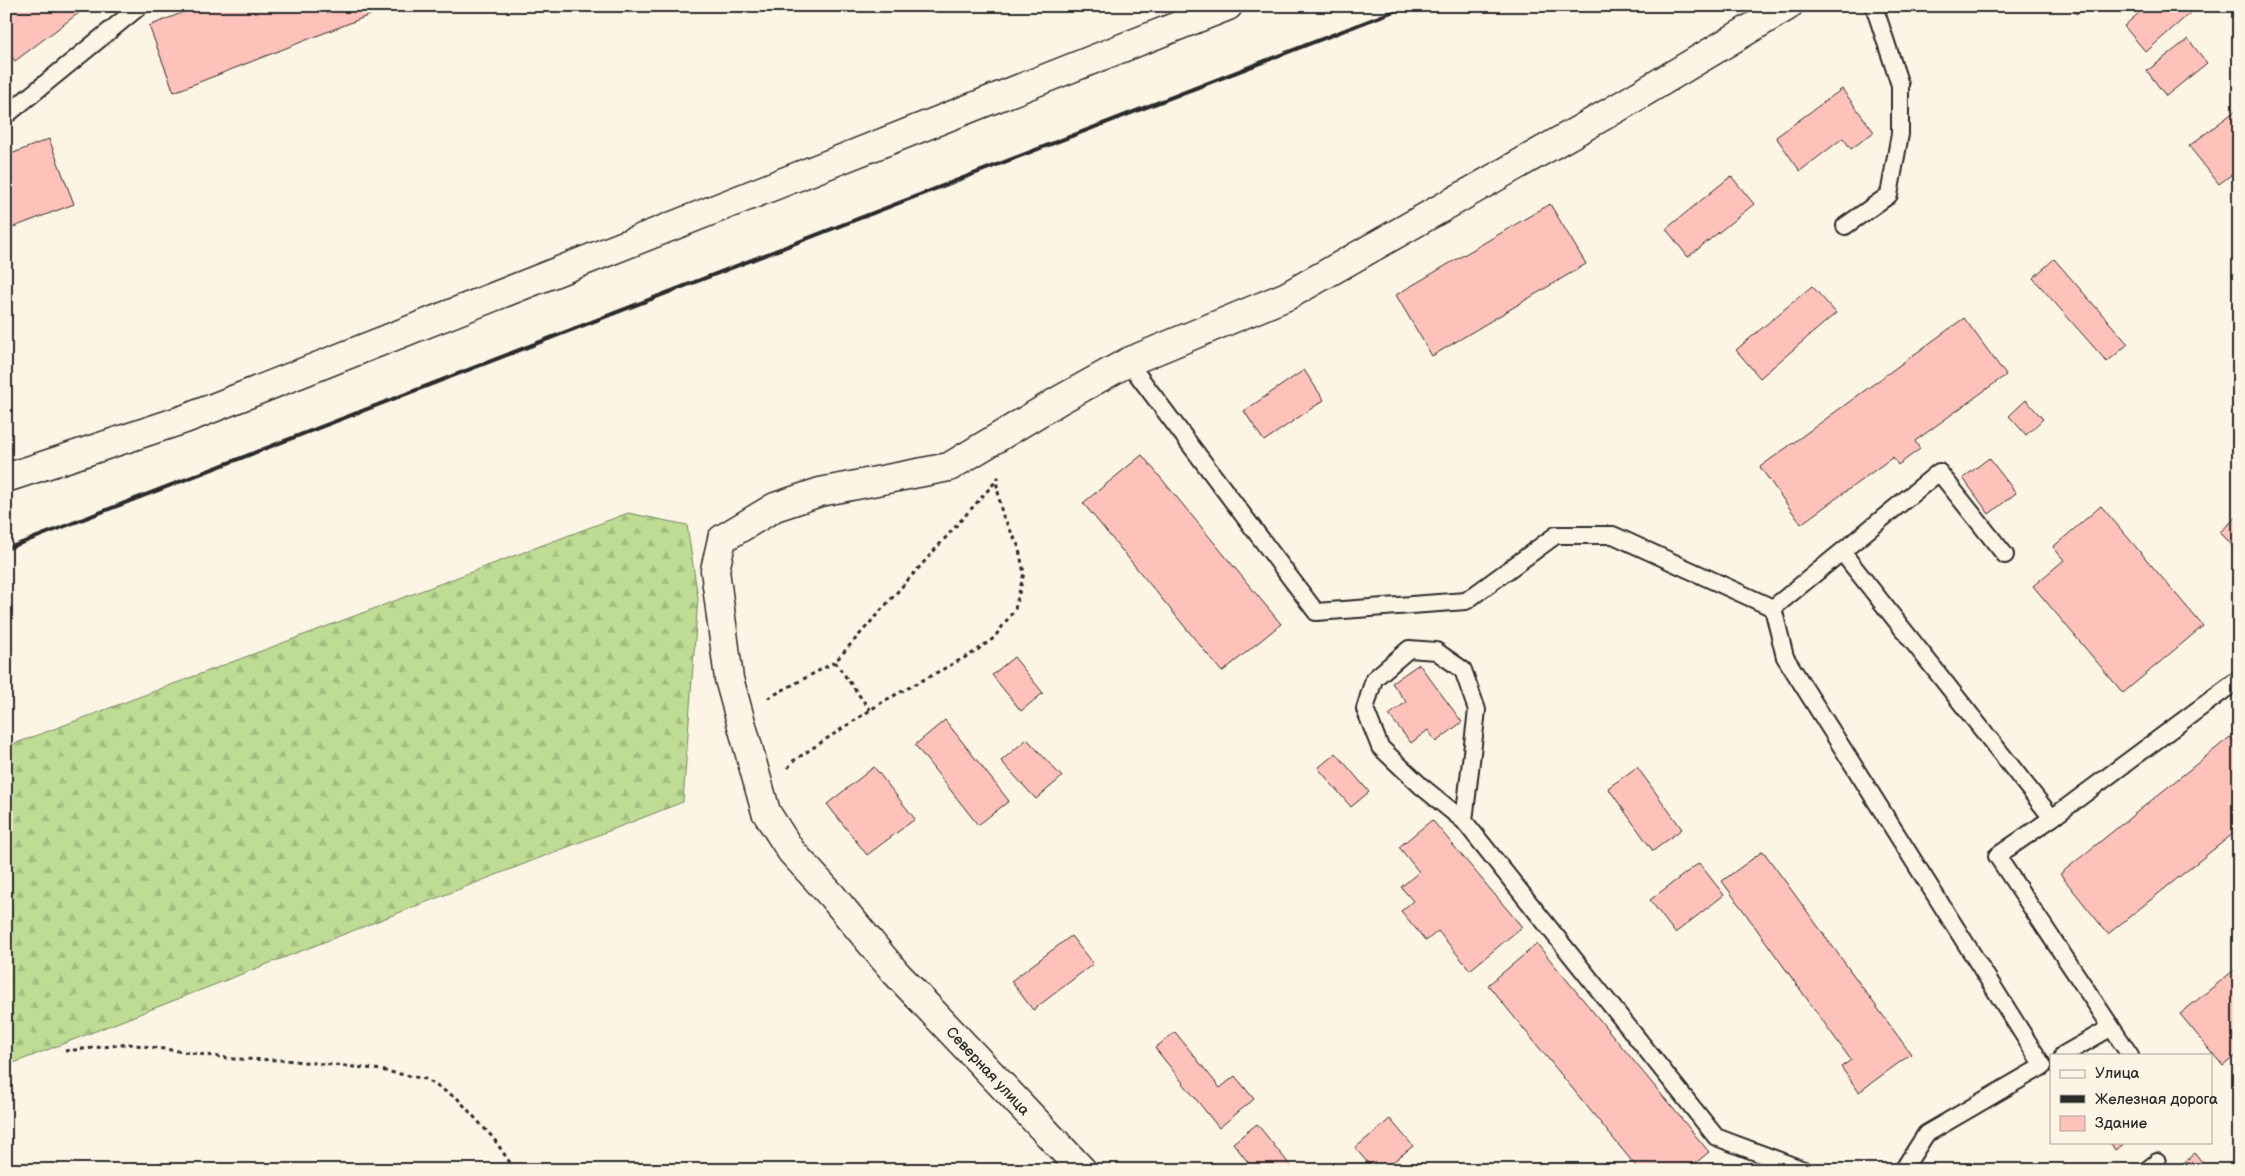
<svg xmlns="http://www.w3.org/2000/svg" width="2245" height="1176" font-family="'Balsamiq Sans',sans-serif">
	<defs>
		<pattern id="forest-firs" width="22" height="20" patternUnits="userSpaceOnUse" patternTransform="scale(1.25)"><rect width="22" height="20" fill="#bedc94"/><path d="M5 1l3.5 6h-7zM16 11l3.5 6h-7z" fill="#a3bd80"/></pattern>
	</defs>
	<rect width="100%" height="100%" fill="#fcf5e5"/>
	<filter id="ink" filterUnits="userSpaceOnUse"><feTurbulence type="fractalNoise" baseFrequency=".02" numOctaves="2"/><feDisplacementMap in="SourceGraphic" scale="10" xChannelSelector="R" yChannelSelector="G"/><feConvolveMatrix kernelMatrix="1 2 1 2 8 2 1 2 1" color-interpolation-filters="sRGB"/></filter>
	<g filter="url(#ink)">
		<polygon fill="url(#forest-firs)" stroke="#748460" points="628,513 687,525 698,598 683,802 6,1066 6,747"/>
		<g fill="#fec2bb" stroke="#2b2b2b">
			<polygon points="6,6 88,6 15,61 6,50"/>
			<polygon points="199,6 393,6 174,92 149,26"/>
			<polygon points="2070,6 2086,6 2076,14"/>
			<polygon points="2147,6 2184,6 2190,13 2146,52 2124,26"/>
			<polygon points="2188,39 2207,63 2166,96 2147,71"/>
			<polygon points="1842,89 1874,132 1851,149 1843,138 1800,171 1776,137"/>
			<polygon points="2239,108 2239,169 2219,184 2189,146"/>
			<polygon points="49,139 74,204 6,230 6,156"/>
			<polygon points="1731,176 1754,204 1688,257 1666,229"/>
			<polygon points="1550,204 1586,264 1432,356 1396,295"/>
			<polygon points="2054,259 2128,344 2107,362 2033,278"/>
			<polygon points="1812,286 1836,313 1760,378 1736,350"/>
			<polygon points="1964,318 2006,375 1915,441 1920,449 1898,465 1893,457 1801,524 1760,467"/>
			<polygon points="1304,370 1324,400 1264,441 1244,411"/>
			<polygon points="2026,400 2043,419 2026,435 2009,416"/>
			<polygon points="1142,455 1281,624 1222,672 1083,503"/>
			<polygon points="1989,458 2016,493 1989,514 1963,478"/>
			<polygon points="2101,506 2203,626 2123,693 2033,586 2064,560 2053,547"/>
			<polygon points="2239,515 2239,553 2220,532"/>
			<polygon points="1014,657 1043,693 1021,711 992,675"/>
			<polygon points="1419,664 1462,722 1436,742 1428,730 1411,743 1389,715 1406,702 1392,683"/>
			<polygon points="945,720 1009,801 978,825 915,745"/>
			<polygon points="2230,737 2239,747 2239,829 2108,934 2060,874"/>
			<polygon points="1027,739 1062,777 1036,799 1001,761"/>
			<polygon points="1336,753 1369,792 1351,807 1318,768"/>
			<polygon points="874,767 915,819 867,855 827,804"/>
			<polygon points="1637,767 1682,829 1653,851 1608,788"/>
			<polygon points="1432,820 1522,927 1470,970 1438,931 1426,941 1401,911 1413,901 1401,887 1419,872 1399,847"/>
			<polygon points="1763,851 1911,1054 1859,1092 1841,1067 1851,1060 1722,881"/>
			<polygon points="1699,863 1724,895 1675,933 1650,900"/>
			<polygon points="1071,936 1093,964 1033,1010 1011,981"/>
			<polygon points="1537,944 1709,1152 1687,1170 1639,1170 1488,985"/>
			<polygon points="2239,966 2239,1053 2223,1066 2180,1014"/>
			<polygon points="1175,1032 1220,1088 1235,1076 1254,1099 1219,1128 1155,1048"/>
			<polygon points="1390,1119 1413,1146 1383,1170 1374,1170 1355,1148"/>
			<polygon points="1257,1124 1294,1170 1254,1170 1233,1143"/>
			<polygon points="2110,1142 2127,1142 2115,1150"/>
			<polygon points="2195,1153 2208,1170 2175,1170"/>
		</g>
		<g fill="none" stroke-linecap="round" stroke-linejoin="round">
			<defs>
				<g id="lane">
					<polyline points="6,110 9,113 140,6"/>
					<polyline points="1845,226 1889,195 1900,134 1900,85 1874,6"/>
					<polyline points="1128,362 1316,612 1466,601 1556,535 1613,535 1773,608 1939,472 2005,555"/>
					<polyline points="1842,552 2052,818"/>
					<polyline points="1773,608 1785,657 2043,1066 1926,1134 1903,1170"/>
					<polyline points="1464,821 1477,710 1463,670 1436,651 1409,649 1374,679 1365,709 1380,747 1421,786 1464,821 1716,1137 1804,1170"/>
					<polyline points="2063,1055 2110,1028"/>
					<polyline points="2130,1055 1997,856 2052,818 2239,679"/>
					<polyline points="2147,1170 2157,1162"/>
				</g>
				<g id="street">
					<polyline points="6,478 185,419 1228,6"/>
					<polyline points="1082,1170 895,972 832,896 791,851 766,812 729,679 715,570 722,539 775,507 820,492 949,467 1058,401 1128,362 1287,296 1619,107 1788,6"/>
				</g>
			</defs>
			<use href="#lane" stroke="#2b2b2b" stroke-width="20"/>
			<use href="#street" stroke="#2b2b2b" stroke-width="31"/>
			<g stroke="#2b2b2b" stroke-width="3" stroke-dasharray="4 4" stroke-linecap="butt">
				<polyline points="835,662 870,710"/>
				<polyline points="768,698 835,662 996,481"/>
				<polyline points="788,768 793,761 884,701 973,653 994,638 1015,609 1024,573 1018,545 1002,514 996,480 999,477"/>
				<polyline points="65,1051 129,1044 234,1059 284,1060 375,1069 425,1079 458,1099 494,1139 515,1170"/>
			</g>
			<use href="#lane" stroke="#fcf5e5" stroke-width="16"/>
			<use href="#street" stroke="#fcf5e5" stroke-width="28"/>
			<polyline stroke="#2b2b2b" stroke-width="4" points="6,549 1407,6"/>
		</g>
	</g>
	<g text-anchor="middle" stroke-width="5" stroke-linejoin="round" paint-order="stroke">
		<g font-size="15" fill="#2b2b2b" stroke="#fcf5e5">
			<text transform="translate(988 1071) rotate(47)" y="5">Северная улица</text>
		</g>
	</g>
	<rect width="2245" height="1176" fill="none" stroke="#fcf5e5" stroke-width="25"/>
	<rect x="12" y="12" width="2220" height="1151" fill="none" stroke="#2b2b2b" stroke-width="2" filter="url(#ink)"/>
	<rect x="2050" y="1054" width="162" height="90" fill="#fcf5e5" stroke="#a8a49b"/>
	<rect x="2060" y="1070" width="25" height="8" fill="#fcf5e5" stroke="#a8a49b"/>
	<text x="2095" y="1078" font-size="15" fill="#2b2b2b">Улица</text>
	<rect x="2060" y="1095" width="25" height="8" fill="#2b2b2b" stroke="#a8a49b"/>
	<text x="2095" y="1104" font-size="15" fill="#2b2b2b">Железная дорога</text>
	<rect x="2060" y="1116" width="25" height="15" fill="#fec2bb" stroke="#a8a49b"/>
	<text x="2095" y="1128" font-size="15" fill="#2b2b2b">Здание</text>
</svg>
